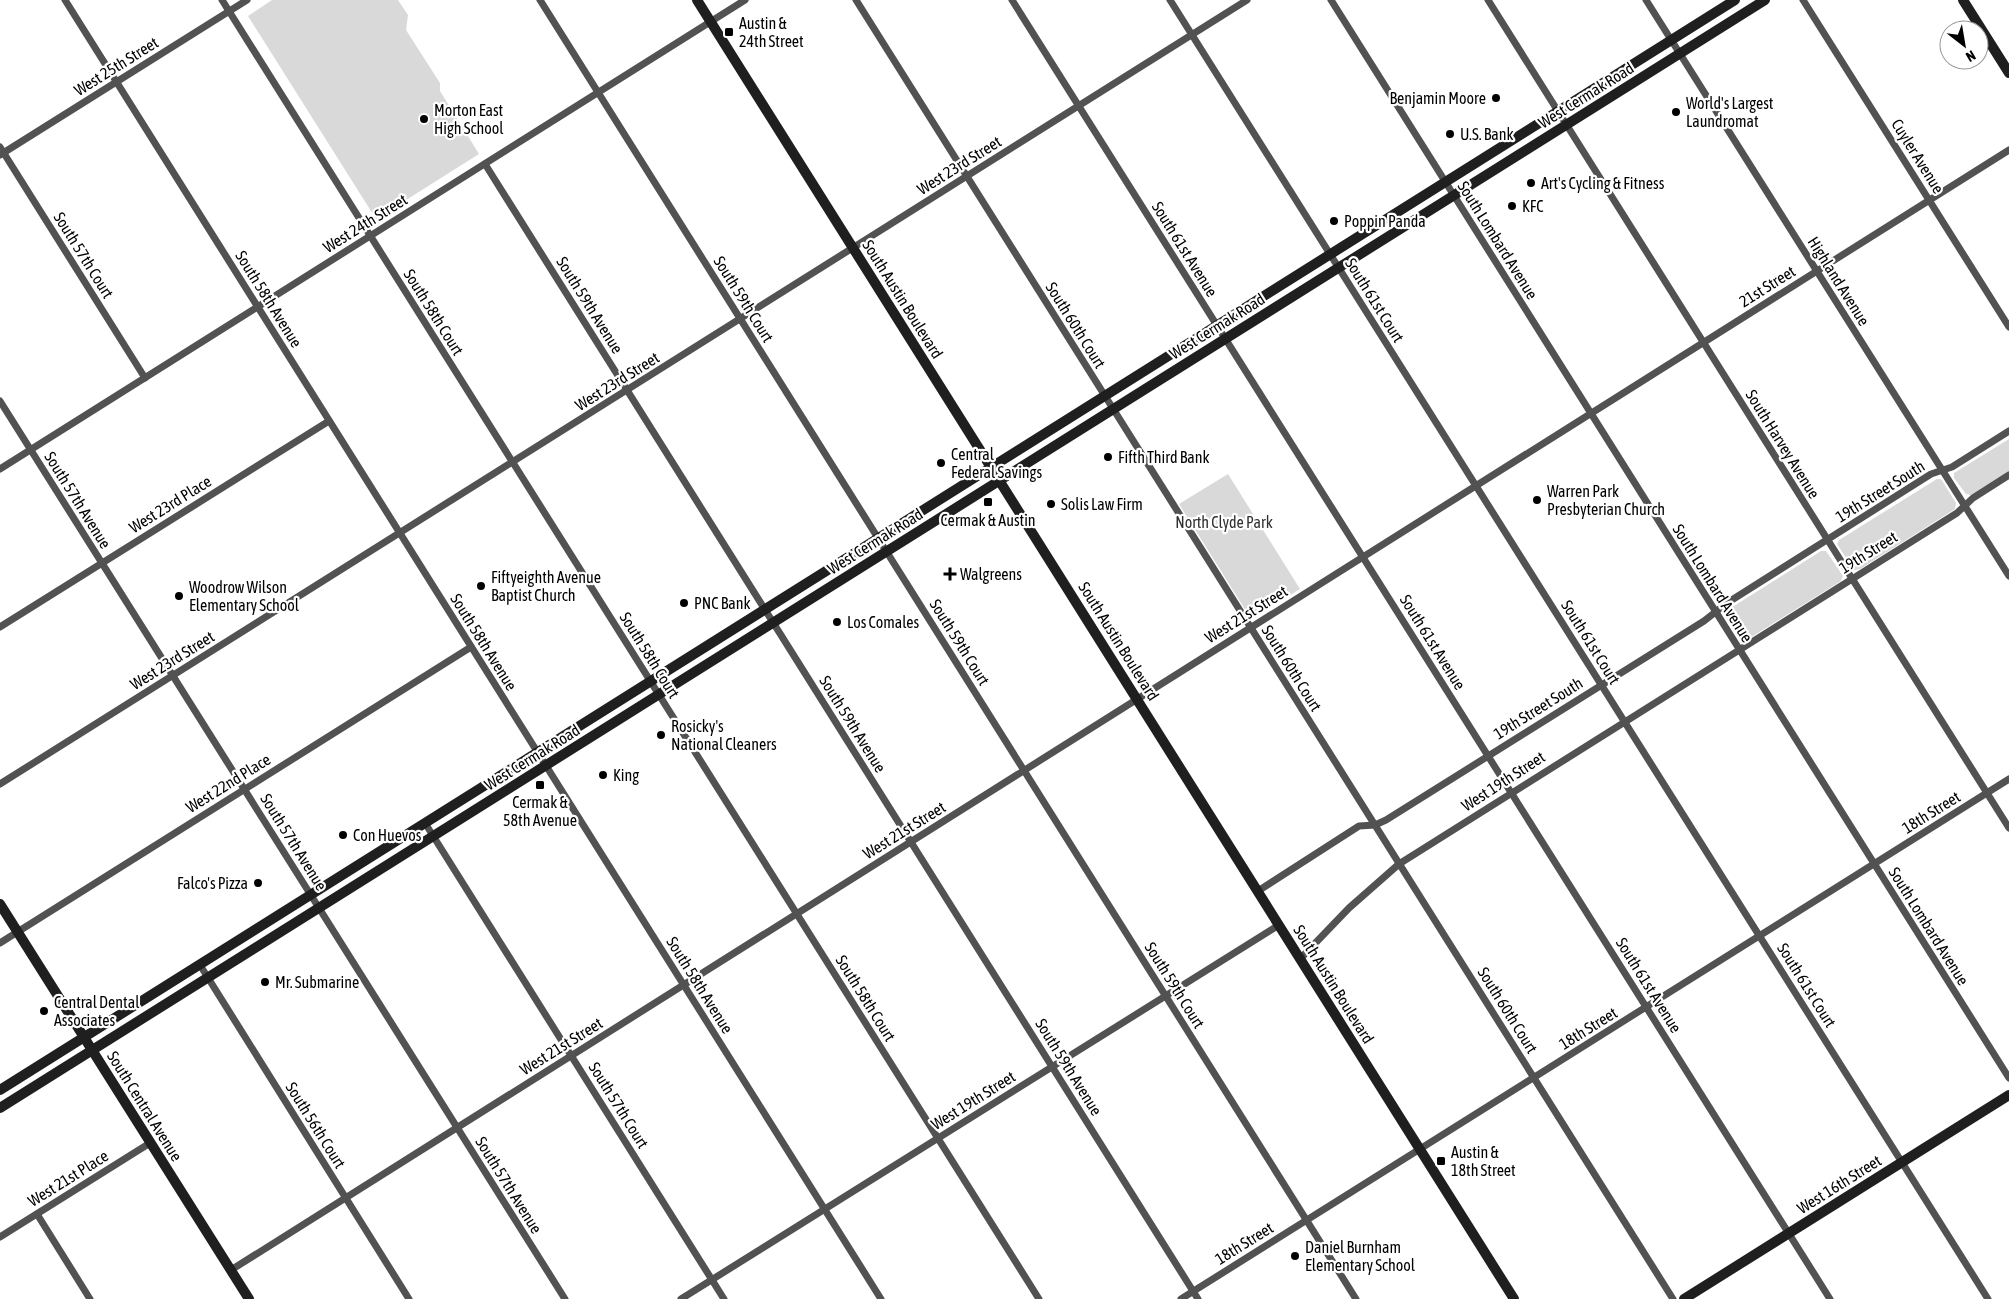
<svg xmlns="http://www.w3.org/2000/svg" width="2009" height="1299" font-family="'Asap Condensed',sans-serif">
	<rect width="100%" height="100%" fill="#fff"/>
	<g fill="#d9d9d9">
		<polygon points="272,0 398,0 408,15 406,30 440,83 440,91 479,154 376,219 248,16"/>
		<polygon points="2009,439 2009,471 1971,495 1966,494 1954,478 1954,473"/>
		<polygon points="1228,474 1300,589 1251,619 1179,504"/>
		<polygon points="1937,479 1941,479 1956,503 1955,509 1860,569 1854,570 1837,544 1839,540"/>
		<polygon points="1821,551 1826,551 1843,576 1841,581 1745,641 1740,640 1725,616 1726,611"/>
	</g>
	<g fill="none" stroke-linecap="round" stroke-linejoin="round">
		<g stroke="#525252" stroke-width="7">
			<polyline points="65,0 881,1299"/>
			<polyline points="222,0 1039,1299"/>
			<polyline points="540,0 1356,1299"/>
			<polyline points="856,0 1673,1299"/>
			<polyline points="1012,0 1830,1299"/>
			<polyline points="1170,0 1988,1299"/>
			<polyline points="1331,0 2009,1078"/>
			<polyline points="1488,0 2009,828"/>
			<polyline points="1646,0 2009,576"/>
			<polyline points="1803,0 2009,327"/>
			<polyline points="0,147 145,378"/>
			<polyline points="0,155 247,0"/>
			<polyline points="485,164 1198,1299"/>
			<polyline points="0,401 565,1299"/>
			<polyline points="0,469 745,0"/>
			<polyline points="0,627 329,421"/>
			<polyline points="0,784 1247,0"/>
			<polyline points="425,823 724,1299"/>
			<polyline points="1258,891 1359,826 1375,825 1386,820 1704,621 1727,603 1931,474 1952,467 2009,431"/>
			<polyline points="0,943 471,647"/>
			<polyline points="1300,959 1349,908 1399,864 1957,513 1973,498 2009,475"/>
			<polyline points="200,965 409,1299"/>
			<polyline points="37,1214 90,1299"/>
			<polyline points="0,1237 150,1143"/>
			<polyline points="231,1270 2009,150"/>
			<polyline points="681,1299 1279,925"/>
			<polyline points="1181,1299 2009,779"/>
		</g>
		<g stroke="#1f1f1f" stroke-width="10">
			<polyline points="697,0 1514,1299"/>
			<polyline points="1963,0 2009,73"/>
			<polyline points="0,904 249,1299"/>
			<polyline points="0,1090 1735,0"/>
			<polyline points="0,1108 1765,0"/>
			<polyline points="1684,1299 2009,1095"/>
		</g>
	</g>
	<g fill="#000" stroke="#fff" stroke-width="2">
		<rect x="724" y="27" width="10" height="10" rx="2.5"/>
		<circle cx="1496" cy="98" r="5"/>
		<circle cx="1676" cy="112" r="5"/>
		<circle cx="424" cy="119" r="5"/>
		<circle cx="1450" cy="134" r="5"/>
		<circle cx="1531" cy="183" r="5"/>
		<circle cx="1512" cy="206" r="5"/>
		<circle cx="1334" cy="221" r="5"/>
		<circle cx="1108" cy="457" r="5"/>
		<circle cx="941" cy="463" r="5"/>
		<circle cx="1537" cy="500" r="5"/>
		<rect x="983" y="497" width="10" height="10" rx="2.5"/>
		<circle cx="1051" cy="504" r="5"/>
		<path d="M947.5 566.5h5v5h5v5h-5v5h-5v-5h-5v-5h5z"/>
		<circle cx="481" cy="586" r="5"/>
		<circle cx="179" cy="596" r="5"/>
		<circle cx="684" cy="603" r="5"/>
		<circle cx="837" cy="622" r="5"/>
		<circle cx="661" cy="735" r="5"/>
		<circle cx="603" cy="775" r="5"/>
		<rect x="535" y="780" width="10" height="10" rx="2.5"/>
		<circle cx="343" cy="835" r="5"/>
		<circle cx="258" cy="883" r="5"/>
		<circle cx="265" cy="982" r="5"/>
		<circle cx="44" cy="1011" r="5"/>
		<rect x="1436" y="1156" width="10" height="10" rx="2.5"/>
		<circle cx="1295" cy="1256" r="5"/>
	</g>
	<g text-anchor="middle" stroke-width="4.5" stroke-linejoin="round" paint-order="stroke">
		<g font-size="16" fill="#000" stroke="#fff" text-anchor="start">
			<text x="739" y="29">Austin &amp;<tspan x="739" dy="18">24th Street</tspan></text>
			<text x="1486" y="104" text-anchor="end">Benjamin Moore</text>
			<text x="1686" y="109">World's Largest<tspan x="1686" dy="18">Laundromat</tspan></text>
			<text x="434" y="116">Morton East<tspan x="434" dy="18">High School</tspan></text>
			<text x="1460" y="140">U.S. Bank</text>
			<text x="1541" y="189">Art's Cycling &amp; Fitness</text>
			<text x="1522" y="212">KFC</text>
			<text x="1344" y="227">Poppin Panda</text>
			<text x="951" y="460">Central<tspan x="951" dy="18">Federal Savings</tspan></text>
			<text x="1118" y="463">Fifth Third Bank</text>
			<text x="1547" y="497">Warren Park<tspan x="1547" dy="18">Presbyterian Church</tspan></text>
			<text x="1061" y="510">Solis Law Firm</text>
			<text x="988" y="526" text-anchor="middle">Cermak &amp; Austin</text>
			<text x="960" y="580">Walgreens</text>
			<text x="491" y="583">Fiftyeighth Avenue<tspan x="491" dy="18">Baptist Church</tspan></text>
			<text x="189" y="593">Woodrow Wilson<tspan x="189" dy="18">Elementary School</tspan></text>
			<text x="694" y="609">PNC Bank</text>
			<text x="847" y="628">Los Comales</text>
			<text x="671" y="732">Rosicky's<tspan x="671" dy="18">National Cleaners</tspan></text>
			<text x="613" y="781">King</text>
			<text x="540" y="808" text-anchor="middle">Cermak &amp;<tspan x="540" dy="18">58th Avenue</tspan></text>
			<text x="353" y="841">Con Huevos</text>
			<text x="248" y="889" text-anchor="end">Falco's Pizza</text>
			<text x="275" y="988">Mr. Submarine</text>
			<text x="54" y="1008">Central Dental<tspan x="54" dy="18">Associates</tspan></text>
			<text x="1451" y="1158">Austin &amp;<tspan x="1451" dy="18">18th Street</tspan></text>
			<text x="1305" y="1253">Daniel Burnham<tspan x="1305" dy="18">Elementary School</tspan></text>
		</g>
		<g font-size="16" fill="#000" stroke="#fff">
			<text transform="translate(116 66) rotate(-32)" y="6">West 25th Street</text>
			<text transform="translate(1586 95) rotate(-32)" y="6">West Cermak Road</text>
			<text transform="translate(1918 156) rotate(58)" y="6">Cuyler Avenue</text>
			<text transform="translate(959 165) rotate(-32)" y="6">West 23rd Street</text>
			<text transform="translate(365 223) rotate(-32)" y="6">West 24th Street</text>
			<text transform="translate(1498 240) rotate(58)" y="6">South Lombard Avenue</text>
			<text transform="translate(1185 249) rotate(58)" y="6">South 61st Avenue</text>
			<text transform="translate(84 255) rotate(58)" y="6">South 57th Court</text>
			<text transform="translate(1839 281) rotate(58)" y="6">Highland Avenue</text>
			<text transform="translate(1767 286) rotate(-32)" y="6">21st Street</text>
			<text transform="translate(269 299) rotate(58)" y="6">South 58th Avenue</text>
			<text transform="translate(744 299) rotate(58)" y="6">South 59th Court</text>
			<text transform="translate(903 299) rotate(58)" y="6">South Austin Boulevard</text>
			<text transform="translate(1375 300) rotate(58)" y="6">South 61st Court</text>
			<text transform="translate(590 305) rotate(58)" y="6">South 59th Avenue</text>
			<text transform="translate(434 312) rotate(58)" y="6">South 58th Court</text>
			<text transform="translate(1076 325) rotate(58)" y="6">South 60th Court</text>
			<text transform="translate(1217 326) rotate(-32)" y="6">West Cermak Road</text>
			<text transform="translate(617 381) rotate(-32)" y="6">West 23rd Street</text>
			<text transform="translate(1783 444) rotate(58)" y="6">South Harvey Avenue</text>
			<text transform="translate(1880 491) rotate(-32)" y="6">19th Street South</text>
			<text transform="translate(78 500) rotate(58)" y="6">South 57th Avenue</text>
			<text transform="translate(170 504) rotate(-32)" y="6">West 23rd Place</text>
			<text transform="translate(875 541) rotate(-32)" y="6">West Cermak Road</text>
			<text transform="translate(1868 552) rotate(-32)" y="6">19th Street</text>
			<text transform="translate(1713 583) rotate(58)" y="6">South Lombard Avenue</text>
			<text transform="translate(1246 614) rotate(-32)" y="6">West 21st Street</text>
			<text transform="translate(1119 641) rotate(58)" y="6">South Austin Boulevard</text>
			<text transform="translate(484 642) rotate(58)" y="6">South 58th Avenue</text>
			<text transform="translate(960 642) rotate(58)" y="6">South 59th Court</text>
			<text transform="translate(1433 642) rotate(58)" y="6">South 61st Avenue</text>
			<text transform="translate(1591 642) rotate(58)" y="6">South 61st Court</text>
			<text transform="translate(650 655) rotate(58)" y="6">South 58th Court</text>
			<text transform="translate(172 660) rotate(-32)" y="6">West 23rd Street</text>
			<text transform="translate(1292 668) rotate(58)" y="6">South 60th Court</text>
			<text transform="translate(1538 708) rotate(-32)" y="6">19th Street South</text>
			<text transform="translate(853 724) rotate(58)" y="6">South 59th Avenue</text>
			<text transform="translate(532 757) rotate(-32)" y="6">West Cermak Road</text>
			<text transform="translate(1503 781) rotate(-33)" y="6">West 19th Street</text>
			<text transform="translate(228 783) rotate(-32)" y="6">West 22nd Place</text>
			<text transform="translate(1931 812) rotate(-32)" y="6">18th Street</text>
			<text transform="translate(904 830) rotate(-32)" y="6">West 21st Street</text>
			<text transform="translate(294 842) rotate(58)" y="6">South 57th Avenue</text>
			<text transform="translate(1929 926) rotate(58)" y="6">South Lombard Avenue</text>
			<text transform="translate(1334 984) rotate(58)" y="6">South Austin Boulevard</text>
			<text transform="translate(700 985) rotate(58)" y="6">South 58th Avenue</text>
			<text transform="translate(1175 985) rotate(58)" y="6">South 59th Court</text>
			<text transform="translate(1649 985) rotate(58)" y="6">South 61st Avenue</text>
			<text transform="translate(1807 985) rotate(58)" y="6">South 61st Court</text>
			<text transform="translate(866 998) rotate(58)" y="6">South 58th Court</text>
			<text transform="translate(1508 1010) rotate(58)" y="6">South 60th Court</text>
			<text transform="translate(1588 1028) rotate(-32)" y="6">18th Street</text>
			<text transform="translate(561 1046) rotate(-32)" y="6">West 21st Street</text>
			<text transform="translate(1069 1067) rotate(58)" y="6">South 59th Avenue</text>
			<text transform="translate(973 1100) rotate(-32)" y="6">West 19th Street</text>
			<text transform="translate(619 1105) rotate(58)" y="6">South 57th Court</text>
			<text transform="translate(145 1106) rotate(58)" y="6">South Central Avenue</text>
			<text transform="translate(316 1125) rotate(58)" y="6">South 56th Court</text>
			<text transform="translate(68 1178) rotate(-32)" y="6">West 21st Place</text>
			<text transform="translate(1839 1184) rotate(-32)" y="6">West 16th Street</text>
			<text transform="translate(509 1185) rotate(58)" y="6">South 57th Avenue</text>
			<text transform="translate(1244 1243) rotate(-32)" y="6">18th Street</text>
		</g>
		<g font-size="16" fill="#303030" stroke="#fff">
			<text x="1224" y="528">North Clyde Park</text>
		</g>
	</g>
	<g transform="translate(1964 45) rotate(149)"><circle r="24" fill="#ffffff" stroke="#999999"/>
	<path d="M0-4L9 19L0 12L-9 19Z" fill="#000000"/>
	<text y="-8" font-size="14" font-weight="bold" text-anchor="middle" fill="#000000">N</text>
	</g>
</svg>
